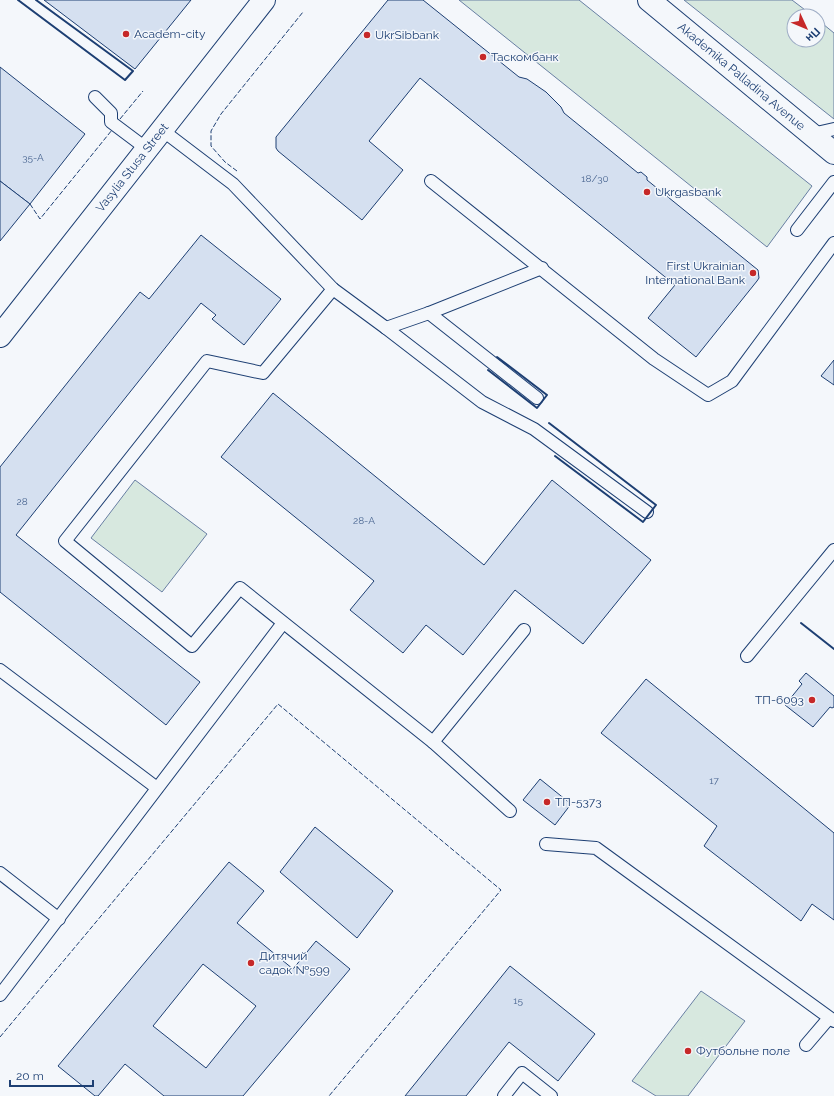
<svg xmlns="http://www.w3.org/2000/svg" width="834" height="1096" font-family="Raleway,sans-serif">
	<rect width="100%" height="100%" fill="#f4f7fb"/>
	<g fill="#d7e8df" stroke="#687fa3">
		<polygon points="459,0 579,0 812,186 767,247"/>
		<polygon points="684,0 792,0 813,16 794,16 794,40 818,40 818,20 834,33 834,119"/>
		<polygon points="135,480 207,534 162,592 91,538"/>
		<polygon points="701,991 745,1021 688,1096 656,1096 632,1081"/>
	</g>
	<g fill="#d5e0f0" stroke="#1d3f73" fill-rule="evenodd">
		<polygon points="44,0 191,0 135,69"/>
		<polygon points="388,0 423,0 519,77 527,79 546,92 561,107 564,113 638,173 641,172 647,177 647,180 758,270 759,278 757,281 696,357 648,318 675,285 420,78 369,141 403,170 362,220 278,151 276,148 276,137"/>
		<polygon points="0,67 85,134 30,204 0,181"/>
		<polygon points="0,181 30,204 0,241"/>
		<polygon points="201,235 281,299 244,345 212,319 216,315 201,303 16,535 200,682 166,725 0,592 0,467 140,292 149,299"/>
		<polygon points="834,360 834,385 821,376"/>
		<polygon points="273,393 484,565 552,480 651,560 583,644 515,590 463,655 426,625 403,653 350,610 374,581 221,457"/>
		<polygon points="806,673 834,696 834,707 832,708 830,707 813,727 785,705 802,684 799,681"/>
		<polygon points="646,679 834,833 834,920 812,904 801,921 704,846 717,826 601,733"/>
		<polygon points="540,779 571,804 555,825 523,800"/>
		<polygon points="315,827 393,891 357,938 280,872"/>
		<path d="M 229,862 L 264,891 L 237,923 L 293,969 L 316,941 L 350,969 L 243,1096 L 164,1096 L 125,1064 L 98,1096 L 95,1096 L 58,1066 ZM 203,964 L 256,1006 L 206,1068 L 153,1026 Z"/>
		<polygon points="510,966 595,1034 558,1081 509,1042 466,1096 405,1096"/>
	</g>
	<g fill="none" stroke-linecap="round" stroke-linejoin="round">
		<defs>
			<g id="service">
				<polyline points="95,97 111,113 111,122 147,149"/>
				<polyline points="162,130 233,184 333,289 386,328 429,313 542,268"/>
				<polyline points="812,134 834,129"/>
				<polyline points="431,181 654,359 708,395 732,381 834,243"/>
				<polyline points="797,230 834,182"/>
				<polyline points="333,289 263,373 207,361 65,541 192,646 240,588 433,742 510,811"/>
				<polyline points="429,313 537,398"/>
				<polyline points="386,328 482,402 534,429 647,512"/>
				<polyline points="747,656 834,550"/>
				<polyline points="0,670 157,788"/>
				<polyline points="433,742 524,630"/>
				<polyline points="546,844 596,848 834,1021"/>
				<polyline points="0,873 59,919"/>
				<polyline points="0,995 283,623"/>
				<polyline points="806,1045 829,1018"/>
				<polyline points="504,1096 522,1073 551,1096"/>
			</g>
			<g id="tertiary">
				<path id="s1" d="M 649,0 L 834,153"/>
				<path id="s2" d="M 0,336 L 264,0"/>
			</g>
		</defs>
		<use href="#service" stroke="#1d3f73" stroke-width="14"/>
		<use href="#tertiary" stroke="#1d3f73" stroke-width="24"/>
		<use href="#service" stroke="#f4f7fb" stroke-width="12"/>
		<use href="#tertiary" stroke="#f4f7fb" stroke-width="22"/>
		<g stroke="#1d3f73" stroke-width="1" stroke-dasharray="5 2" stroke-linecap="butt">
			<polyline points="120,119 143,91"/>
			<polyline points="237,171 225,162 211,146 211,131 221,114 303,12"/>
			<polyline points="30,204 40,219 112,130"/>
			<polyline points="0,1037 278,704 501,890 329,1096"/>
		</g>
		<g stroke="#1d3f73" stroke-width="2">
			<polyline points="18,0 125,80 133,71 36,0"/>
			<polyline points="488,370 537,408 547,395 497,357"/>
			<polyline points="549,423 656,505 643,522 555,456"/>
			<polyline points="801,623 834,649"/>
		</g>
	</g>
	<g fill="#c62828" stroke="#f4f7fb" stroke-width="1.5">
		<circle cx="126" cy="34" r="4"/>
		<circle cx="367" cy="35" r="4"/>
		<circle cx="483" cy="57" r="4"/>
		<circle cx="647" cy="192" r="4"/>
		<circle cx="753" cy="273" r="4"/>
		<circle cx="812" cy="700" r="4"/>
		<circle cx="547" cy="802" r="4"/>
		<circle cx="251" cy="963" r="4"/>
		<circle cx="688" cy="1051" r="4"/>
	</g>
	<g text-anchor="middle" stroke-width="3" stroke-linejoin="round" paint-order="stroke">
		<g font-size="10" fill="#4b6792">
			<text x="33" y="161">35-А</text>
			<text x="595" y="182">18/30</text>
			<text x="22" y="505">28</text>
			<text x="364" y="524">28-А</text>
			<text x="714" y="784">17</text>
			<text x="518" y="1004">15</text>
		</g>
		<g font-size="12" fill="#1d3f73" stroke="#f4f7fb" text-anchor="start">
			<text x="134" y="38">Academ-city</text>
			<text x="375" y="39">UkrSibbank</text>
			<text x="491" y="61">Таскомбанк</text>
			<text x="655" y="196">Ukrgasbank</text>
			<text x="745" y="270" text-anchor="end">First Ukrainian<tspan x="745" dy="14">International Bank</tspan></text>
			<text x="804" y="704" text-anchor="end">ТП-6093</text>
			<text x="555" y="806">ТП-5373</text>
			<text x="259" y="960">Дитячий<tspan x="259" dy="14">садок №599</tspan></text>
			<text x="696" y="1055">Футбольне поле</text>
		</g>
		<g font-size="12" fill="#1d3f73" stroke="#f4f7fb">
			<text dy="4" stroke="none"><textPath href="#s1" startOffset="120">Akademika Palladina Avenue</textPath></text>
			<text dy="4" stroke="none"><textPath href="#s2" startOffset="214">Vasylia Stusa Street</textPath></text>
		</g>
	</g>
	<g transform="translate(806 28) rotate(134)"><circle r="19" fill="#f4f7fb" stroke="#9eadc5"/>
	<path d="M0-3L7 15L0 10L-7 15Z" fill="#c62828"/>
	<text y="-6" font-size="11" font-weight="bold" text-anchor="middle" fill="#1d3f73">Пн</text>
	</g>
	<path d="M10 1080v6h83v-6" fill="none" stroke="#1d3f73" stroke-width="2"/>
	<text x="16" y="1080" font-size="12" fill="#1d3f73" stroke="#f4f7fb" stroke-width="3" paint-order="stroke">20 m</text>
</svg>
